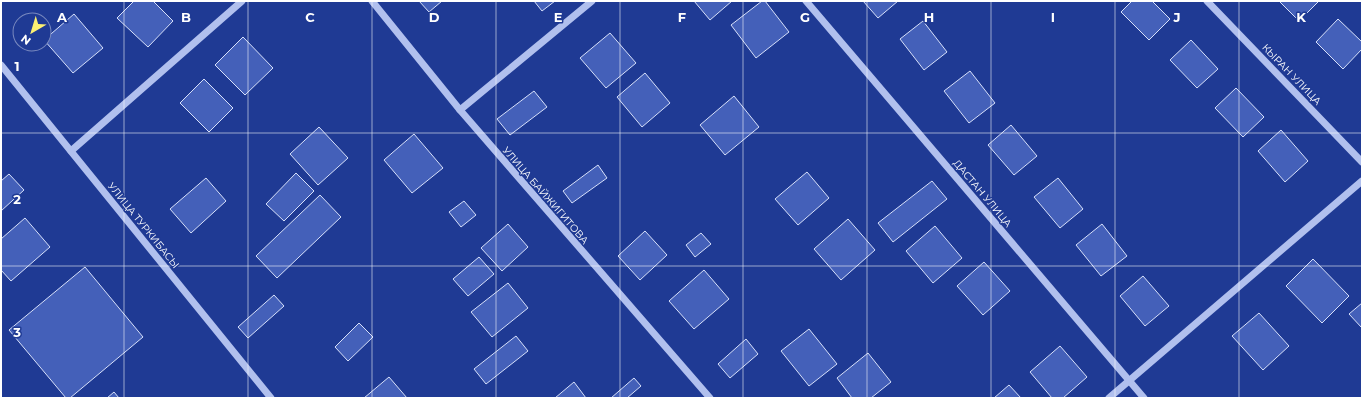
<svg xmlns="http://www.w3.org/2000/svg" width="1363" height="399" font-family="Montserrat,sans-serif">
	<rect width="100%" height="100%" fill="#1f3a94"/>
	<g fill="#4460b9" stroke="#d7e0fa">
		<polygon points="134,1 153,1 173,21 148,47 117,18"/>
		<polygon points="419,1 442,1 429,12"/>
		<polygon points="534,1 555,1 542,11"/>
		<polygon points="694,1 732,1 710,20"/>
		<polygon points="762,1 765,1 789,32 756,58 731,25"/>
		<polygon points="863,1 898,1 878,18"/>
		<polygon points="1132,1 1152,1 1170,19 1149,40 1121,12"/>
		<polygon points="1279,1 1319,1 1299,21"/>
		<polygon points="74,14 103,48 73,73 44,40"/>
		<polygon points="1338,19 1362,42 1362,49 1343,69 1316,42"/>
		<polygon points="923,21 947,52 924,70 900,39"/>
		<polygon points="610,33 636,63 606,88 580,58"/>
		<polygon points="243,37 273,68 245,95 215,65"/>
		<polygon points="1191,40 1218,69 1197,88 1170,60"/>
		<polygon points="970,71 995,103 969,123 944,91"/>
		<polygon points="645,73 670,103 642,127 617,97"/>
		<polygon points="204,79 233,108 209,132 180,103"/>
		<polygon points="1236,88 1264,117 1243,137 1215,108"/>
		<polygon points="534,91 547,107 510,135 497,119"/>
		<polygon points="734,96 759,127 725,155 700,125"/>
		<polygon points="1011,125 1037,156 1014,175 988,145"/>
		<polygon points="319,127 348,158 318,185 290,154"/>
		<polygon points="1281,130 1308,161 1285,182 1258,151"/>
		<polygon points="414,134 443,168 412,193 384,160"/>
		<polygon points="598,165 607,178 572,203 563,191"/>
		<polygon points="807,172 829,198 798,225 775,199"/>
		<polygon points="296,173 314,191 284,221 266,204"/>
		<polygon points="9,174 24,190 1,211 1,181"/>
		<polygon points="206,178 226,201 191,233 170,209"/>
		<polygon points="1058,178 1083,209 1060,228 1034,197"/>
		<polygon points="932,181 947,199 893,242 878,223"/>
		<polygon points="320,195 341,217 277,278 256,256"/>
		<polygon points="464,201 476,215 461,227 449,212"/>
		<polygon points="25,218 50,247 11,281 1,270 1,239"/>
		<polygon points="848,219 875,250 841,280 814,249"/>
		<polygon points="508,224 528,247 502,271 481,248"/>
		<polygon points="1102,224 1127,256 1101,276 1076,245"/>
		<polygon points="935,226 962,258 933,283 906,251"/>
		<polygon points="645,231 667,255 640,280 618,256"/>
		<polygon points="701,233 711,244 695,257 686,245"/>
		<polygon points="479,257 494,274 468,296 453,279"/>
		<polygon points="1313,259 1349,296 1322,323 1286,286"/>
		<polygon points="984,262 1010,291 983,315 957,286"/>
		<polygon points="85,267 143,337 70,398 66,398 9,330"/>
		<polygon points="704,270 729,299 694,329 669,301"/>
		<polygon points="1143,276 1169,306 1145,326 1120,296"/>
		<polygon points="508,283 528,308 492,337 471,312"/>
		<polygon points="274,295 284,306 248,338 238,327"/>
		<polygon points="1362,303 1362,328 1349,314"/>
		<polygon points="1259,313 1289,346 1263,370 1232,336"/>
		<polygon points="359,323 373,337 348,361 335,347"/>
		<polygon points="809,329 837,364 809,386 781,351"/>
		<polygon points="516,336 528,351 486,384 474,369"/>
		<polygon points="746,339 758,354 730,378 718,364"/>
		<polygon points="1060,346 1087,377 1063,398 1052,398 1030,372"/>
		<polygon points="868,353 891,382 871,398 852,398 837,378"/>
		<polygon points="389,377 407,398 364,398"/>
		<polygon points="634,378 641,386 627,398 611,398"/>
		<polygon points="574,382 586,398 555,398"/>
		<polygon points="1009,385 1021,398 994,398"/>
		<polygon points="114,392 119,398 107,398"/>
	</g>
	<g fill="none" stroke-linecap="round" stroke-linejoin="round">
		<g stroke="#b1c0ee" stroke-width="7">
			<polyline points="372,1 460,110 710,398"/>
			<polyline points="806,1 1144,398"/>
			<polyline points="1207,1 1362,162"/>
			<polyline points="1,65 271,398"/>
			<polyline points="460,110 592,1"/>
			<polyline points="71,151 242,1"/>
			<polyline points="1109,398 1362,181"/>
		</g>
	</g>
	<path fill="none" stroke="#fff" stroke-width="1" stroke-opacity="0.55" d="M 124,1 L 124,398M 248,1 L 248,398M 372,1 L 372,398M 496,1 L 496,398M 620,1 L 620,398M 743,1 L 743,398M 867,1 L 867,398M 991,1 L 991,398M 1115,1 L 1115,398M 1239,1 L 1239,398M 1,133 L 1362,133M 1,266 L 1362,266"/>
	<g text-anchor="middle" stroke-width="3" stroke-linejoin="round" paint-order="stroke">
		<g font-size="10" fill="#fff" stroke="#1f3a94">
			<text transform="translate(1292 74) rotate(46)" y="4">КЫРАН УЛИЦА</text>
			<text transform="translate(983 193) rotate(50)" y="4">ДАСТАН УЛИЦА</text>
			<text transform="translate(546 195) rotate(49)" y="4">УЛИЦА БАЙЖИГИТОВА</text>
			<text transform="translate(144 225) rotate(51)" y="4">УЛИЦА ТУРКИБАСЫ</text>
		</g>
	</g>
	<g font-size="13" text-anchor="middle" font-weight="bold" fill="#fff" stroke="#1f3a94" stroke-width="3" stroke-linejoin="round" paint-order="stroke">
		<text x="62" y="22">A</text>
		<text x="186" y="22">B</text>
		<text x="310" y="22">C</text>
		<text x="434" y="22">D</text>
		<text x="558" y="22">E</text>
		<text x="682" y="22">F</text>
		<text x="805" y="22">G</text>
		<text x="929" y="22">H</text>
		<text x="1053" y="22">I</text>
		<text x="1177" y="22">J</text>
		<text x="1301" y="22">K</text>
		<text x="17" y="71">1</text>
		<text x="17" y="204">2</text>
		<text x="17" y="337">3</text>
	</g>
	<rect width="1363" height="399" fill="none" stroke="#ffffff" stroke-width="4"/>
	<g transform="translate(32 32) rotate(218)"><circle r="19" fill="#1f3a94" stroke="#7989bf"/>
	<path d="M0-3L7 15L0 10L-7 15Z" fill="#fcf072"/>
	<text y="-6" font-size="11" font-weight="bold" text-anchor="middle" fill="#ffffff">N</text>
	</g>
</svg>
